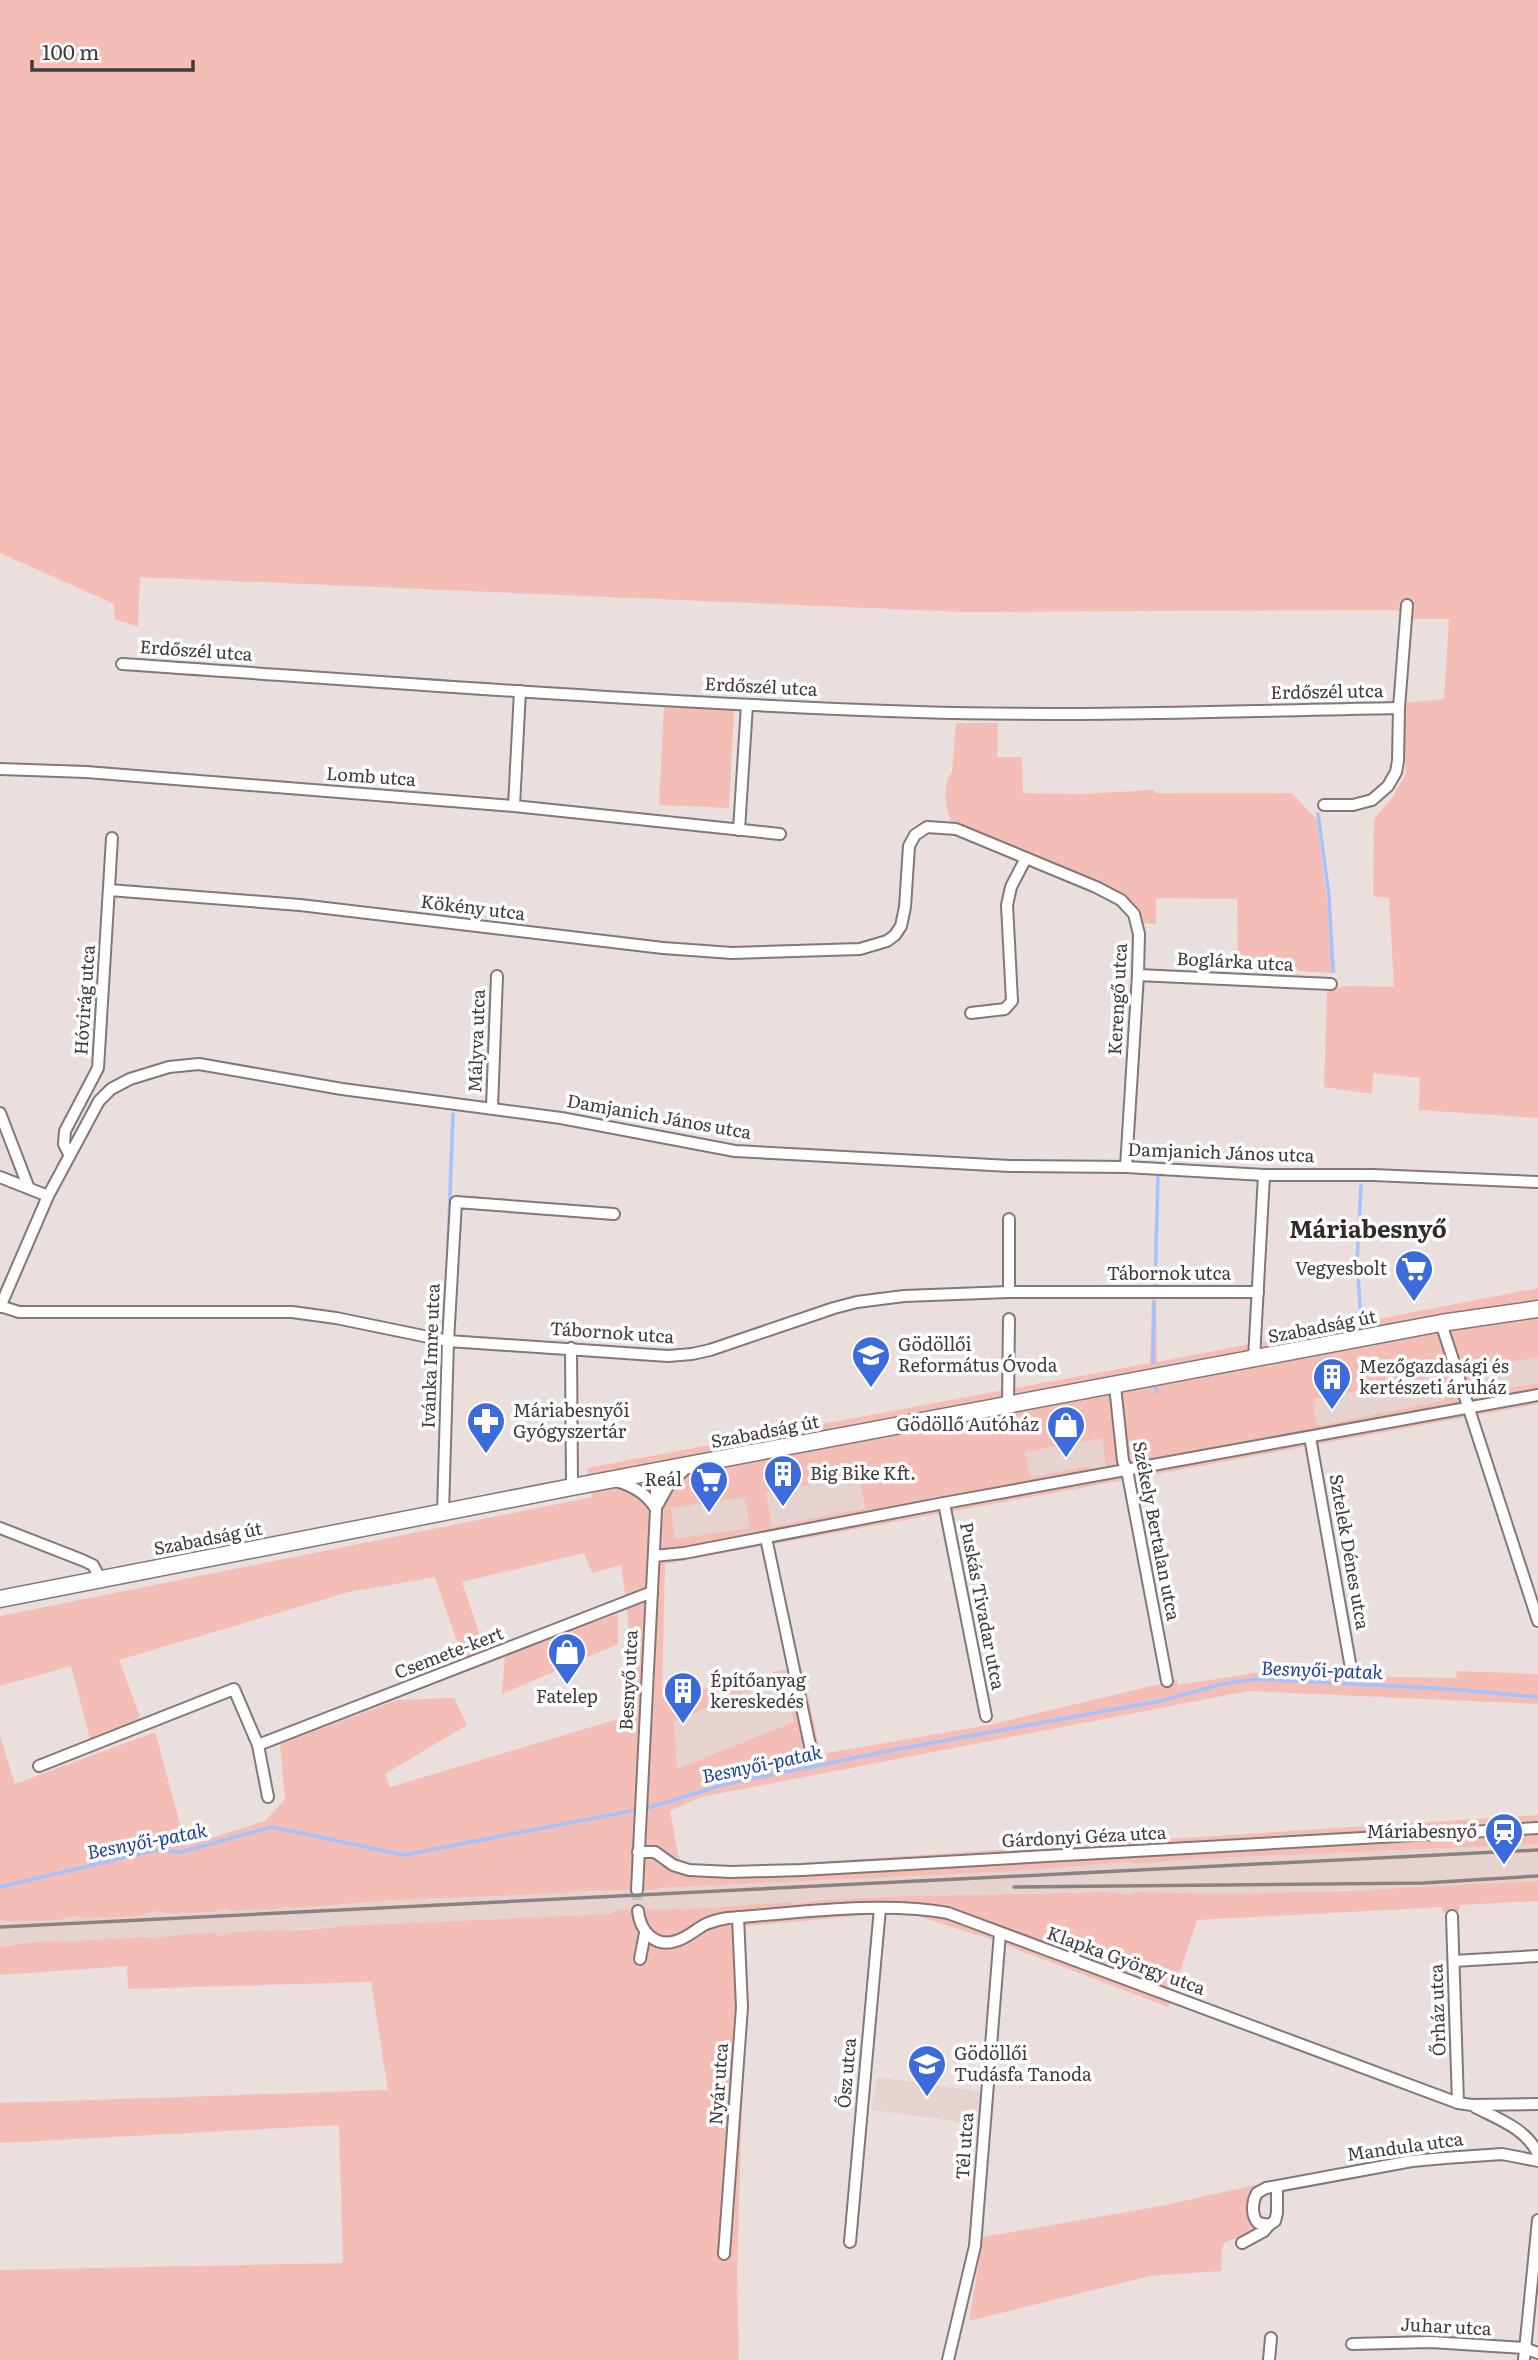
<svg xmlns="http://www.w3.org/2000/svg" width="1538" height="2360" font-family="Literata,serif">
	<rect width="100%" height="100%" fill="#eadfdd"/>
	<g fill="#e6d2cf">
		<polygon points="1538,1357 1538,1383 1483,1394 1478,1368"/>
		<polygon points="1442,1374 1447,1400 1317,1426 1313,1404 1315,1399"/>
		<polygon points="1102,1438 1106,1467 1090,1470 1089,1466 1029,1477 1025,1451"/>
		<polygon points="859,1475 865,1508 772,1526 766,1494"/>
		<polygon points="745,1496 750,1528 675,1540 670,1508"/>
		<polygon points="783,1677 794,1722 677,1769 674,1720"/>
		<polygon points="1538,1844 1538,1881 1462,1886 1223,1894 1136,1892 1110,1894 1104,1892 905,1896 820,1900 795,1904 788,1902 692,1909 620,1910 609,1914 341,1926 298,1929 285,1932 279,1930 232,1932 220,1936 214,1933 175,1935 156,1938 143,1937 86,1940 80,1943 61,1941 10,1944 0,1947 0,1920 15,1922 60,1920 72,1916 90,1918 142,1916 154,1911 174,1914 213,1912 225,1908 232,1911 278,1909 284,1906 297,1908 394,1900 571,1893 577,1891 655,1890 658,1888 1020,1871 1130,1862 1137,1864 1193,1859"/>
		<polygon points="877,2077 982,2092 977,2124 872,2110"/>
	</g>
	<g fill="#f4beb6" fill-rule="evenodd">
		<polygon points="0,0 1538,0 1538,1118 1419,1110 1420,1078 1373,1073 1372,1094 1324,1087 1327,992 1343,986 1394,987 1389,898 1373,896 1374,819 1392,798 1406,774 1403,703 1444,699 1449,619 1413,619 1396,610 964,612 140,577 138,627 115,619 114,604 0,553"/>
		<polygon points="664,707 734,710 729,808 659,805"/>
		<path d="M 956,723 L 998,723 L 997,757 L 1022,757 L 1023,793 L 1080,794 L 1154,790 L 1155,793 L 1292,793 L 1317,820 L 1336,973 L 1238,968 L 1237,899 L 1156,898 L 1156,924 L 1143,923 L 1123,896 L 963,826 L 952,824 C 946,810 941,785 952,772 Z"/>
		<path d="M 1538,1288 L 1538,1357 L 1478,1368 L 1483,1393 L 1538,1383 L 1538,1404 L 665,1564 L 662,1698 L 801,1666 L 821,1754 L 984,1726 L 1177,1680 L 1178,1685 L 1261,1672 L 1347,1676 L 1457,1678 L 1456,1671 L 1538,1674 L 1538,1704 L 1248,1691 L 701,1797 L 670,1811 L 680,1864 L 750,1866 L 1538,1815 L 1538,1844 L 1193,1859 L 1137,1864 L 1130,1862 L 1020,1871 L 658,1888 L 655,1890 L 577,1891 L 571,1893 L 394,1900 L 297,1908 L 284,1906 L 278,1909 L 232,1911 L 225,1908 L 213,1912 L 174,1914 L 154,1911 L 142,1916 L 90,1918 L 72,1916 L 60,1920 L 15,1922 L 0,1920 L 0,1736 L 15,1784 L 155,1732 L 186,1846 L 265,1821 L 285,1799 L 280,1744 L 397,1700 L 454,1698 L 467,1725 L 385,1774 L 390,1787 L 628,1716 C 633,1665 629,1615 621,1565 L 592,1573 L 584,1553 L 462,1582 L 485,1650 L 463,1659 L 435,1577 L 349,1592 L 119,1660 L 141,1719 L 90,1739 L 71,1666 L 0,1686 L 0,1616 L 592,1497 L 587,1468 L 1150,1363 L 1152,1297 L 1156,1297 L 1157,1362 ZM 1442,1375 L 1446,1400 L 1317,1426 L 1313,1405 L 1315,1399 ZM 1102,1438 L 1106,1467 L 1090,1470 L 1089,1466 L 1030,1477 L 1025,1452 ZM 859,1476 L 865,1508 L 772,1526 L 766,1493 ZM 745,1497 L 750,1528 L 675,1539 L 671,1508 ZM 783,1677 L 794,1722 L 677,1769 L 674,1721 Z"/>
		<polygon points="618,1614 618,1644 502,1694 505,1654"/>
		<path d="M 1538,1881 L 1538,1901 L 1460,1905 L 1459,1911 L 1443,1913 L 1442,1907 L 1197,1920 L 1168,2007 L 990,1939 L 914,1915 L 868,1915 L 745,1926 L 746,1972 L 737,2272 L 739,2360 L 0,2360 L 0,2270 L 343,2263 L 339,2125 L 0,2143 L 0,2103 L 388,2090 L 371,1982 L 128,1989 L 127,1966 L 0,1975 L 0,1947 C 19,1943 38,1942 58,1941 C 68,1941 76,1944 86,1940 L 143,1937 L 156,1938 L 175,1935 L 214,1933 L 220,1936 L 232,1932 L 279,1930 C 286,1932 330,1928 341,1926 L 609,1914 L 620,1910 L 692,1909 L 788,1902 L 795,1904 L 820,1900 L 905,1896 L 1021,1894 L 1104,1892 L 1129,1894 L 1136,1892 L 1223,1894 L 1343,1891 Z"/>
		<path d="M 1259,2184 C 1244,2196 1244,2217 1260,2228 L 1224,2243 L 1222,2247 L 1221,2271 L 1150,2276 L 969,2321 L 983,2237 L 1161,2206 Z"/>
	</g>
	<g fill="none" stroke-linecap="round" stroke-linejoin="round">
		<g stroke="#a4c2ff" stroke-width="3.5">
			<polyline points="1318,814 1329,896 1333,971"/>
			<polyline points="1361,1186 1357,1262 1361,1319"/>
			<polyline points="448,1248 453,1114"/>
			<polyline points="1155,1284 1158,1177"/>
			<polyline points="1153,1363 1154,1303"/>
			<polyline points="1156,1388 1157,1392"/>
			<polyline points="0,1887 156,1850 181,1852 272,1827 404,1855 651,1807 726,1784 898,1749 1160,1701 1222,1684 1257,1679 1449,1689 1538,1697"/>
		</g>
		<polyline stroke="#c8bebc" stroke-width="10" stroke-dasharray="10 5" stroke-linecap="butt" points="637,1890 638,1911"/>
		<defs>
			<g id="street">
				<path d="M 122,664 C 387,682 652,703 918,712 C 1078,717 1239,711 1399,708"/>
				<polyline points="0,769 86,772 514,806 780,834"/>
				<polyline points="1324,805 1353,805 1372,800 1388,786 1396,772 1398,761 1399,708 1407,605"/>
				<polyline points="514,806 520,691"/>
				<polyline points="739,830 747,705"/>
				<polyline points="109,890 300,905 663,948 732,953 860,949 887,941 895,935 901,926 905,907 909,846 915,835 927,827 956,829 1096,887 1121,900 1134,914 1139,934 1138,975 1126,1167"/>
				<polyline points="1138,975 1331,984"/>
				<polyline points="971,1013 1005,1009 1012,1001 1007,905 1011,887 1026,858"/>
				<polyline points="492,1107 497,976"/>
				<polyline points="0,1113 28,1186"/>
				<polyline points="69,1154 64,1144 65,1131 98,1068 112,838"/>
				<polyline points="0,1177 48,1196"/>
				<polyline points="1009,1292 1009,1219"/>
				<polyline points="0,1306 19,1312 292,1312 336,1318 448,1341 668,1356 692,1354 710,1350 834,1308 857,1302 904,1296 1009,1292 1258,1292"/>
				<polyline points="0,1307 48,1196 99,1101 111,1089 130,1079 169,1067 199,1064 342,1089 561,1118 735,1151 1010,1166 1126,1167 1264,1175 1373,1175 1538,1182"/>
				<polyline points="1441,1323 1538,1621"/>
				<polyline points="571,1348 572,1487"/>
				<polyline points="1254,1359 1264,1175"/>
				<polyline points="1115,1386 1123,1461 1127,1470 1167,1681"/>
				<polyline points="1008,1405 1009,1319"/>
				<polyline points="1310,1437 1352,1674"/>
				<path d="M 616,1481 C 633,1486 646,1493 656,1509"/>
				<polyline points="944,1503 986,1716"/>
				<polyline points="658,1504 668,1486 687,1467"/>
				<polyline points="443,1512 448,1341 456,1202 614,1214"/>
				<polyline points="0,1528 82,1560 93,1565 101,1580"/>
				<polyline points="766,1538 811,1750"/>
				<polyline points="654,1556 684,1553 944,1503 1538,1395"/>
				<polyline points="39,1766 234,1689 258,1745"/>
				<polyline points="268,1797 258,1745 652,1592"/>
				<polyline points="638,1852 655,1852 673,1865 689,1870 731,1872 802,1870 1538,1828"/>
				<polyline points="637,1890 656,1510 656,1472"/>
				<path d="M 638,1911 C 640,1930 654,1948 676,1941 C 687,1938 696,1929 706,1924 C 713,1921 721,1919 728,1918 C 798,1913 880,1901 948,1913 L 1458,2103 L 1472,2105 L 1538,2104"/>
				<polyline points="1452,1916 1458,2103"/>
				<polyline points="640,1959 645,1933"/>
				<polyline points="1454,1961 1538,1956"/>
				<path d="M 1475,2107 C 1498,2119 1527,2129 1538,2154"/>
				<path d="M 1277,2187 L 1277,2213 L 1275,2221 L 1269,2225 L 1258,2223 C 1251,2215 1252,2202 1257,2193 L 1266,2188 L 1412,2161 L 1445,2158 L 1502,2154 L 1538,2161"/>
				<polyline points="850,2242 880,1908"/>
				<polyline points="1242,2243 1264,2231 1269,2225"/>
				<polyline points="724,2254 742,2007 738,1917"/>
				<polyline points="1352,2344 1431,2342 1524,2348 1538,2353"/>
				<polyline points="948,2360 975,2246 1000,1933"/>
				<polyline points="1269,2360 1271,2338"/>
				<polyline points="1524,2360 1538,2220"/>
			</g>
			<polyline id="primary" points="0,1599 572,1487 1441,1323 1538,1309"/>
		</defs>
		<use href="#street" stroke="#827876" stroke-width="14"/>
		<use href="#primary" stroke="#827876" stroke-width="19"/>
		<use href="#street" stroke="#fff" stroke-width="10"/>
		<use href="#primary" stroke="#fff" stroke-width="16"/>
		<g stroke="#898280" stroke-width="3.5">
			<polyline points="1014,1887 1423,1883 1538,1876"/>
			<polyline points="0,1927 1538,1850"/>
		</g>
	</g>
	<defs>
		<symbol id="supermarket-pin" viewBox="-11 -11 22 30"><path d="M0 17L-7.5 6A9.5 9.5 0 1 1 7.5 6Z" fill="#3c6cdc" stroke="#fff"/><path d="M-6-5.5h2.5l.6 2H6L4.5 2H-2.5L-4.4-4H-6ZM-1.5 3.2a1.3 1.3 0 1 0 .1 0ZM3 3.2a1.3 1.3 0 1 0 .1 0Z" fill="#fff"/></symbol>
		<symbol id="school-pin" viewBox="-11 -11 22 30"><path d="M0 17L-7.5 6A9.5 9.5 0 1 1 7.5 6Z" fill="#3c6cdc" stroke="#fff"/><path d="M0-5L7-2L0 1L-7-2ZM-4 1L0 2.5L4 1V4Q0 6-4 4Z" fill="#fff"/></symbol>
		<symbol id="building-pin" viewBox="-11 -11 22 30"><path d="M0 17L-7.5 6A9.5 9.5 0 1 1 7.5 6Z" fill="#3c6cdc" stroke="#fff"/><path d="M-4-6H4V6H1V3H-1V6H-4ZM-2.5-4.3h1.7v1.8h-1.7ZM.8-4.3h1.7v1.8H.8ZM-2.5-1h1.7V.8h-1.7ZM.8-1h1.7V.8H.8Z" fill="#fff"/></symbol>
		<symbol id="pharmacy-pin" viewBox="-11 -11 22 30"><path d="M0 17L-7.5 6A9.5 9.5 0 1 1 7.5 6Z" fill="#3c6cdc" stroke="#fff"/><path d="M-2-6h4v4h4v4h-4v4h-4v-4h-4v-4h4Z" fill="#fff"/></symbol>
		<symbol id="shop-pin" viewBox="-11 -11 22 30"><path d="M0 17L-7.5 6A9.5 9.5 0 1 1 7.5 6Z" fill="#3c6cdc" stroke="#fff"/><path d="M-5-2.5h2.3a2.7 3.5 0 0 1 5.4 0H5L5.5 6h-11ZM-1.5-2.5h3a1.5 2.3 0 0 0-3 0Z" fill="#fff"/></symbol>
		<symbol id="station-pin" viewBox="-11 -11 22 30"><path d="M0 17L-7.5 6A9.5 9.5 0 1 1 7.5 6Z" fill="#3c6cdc" stroke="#fff"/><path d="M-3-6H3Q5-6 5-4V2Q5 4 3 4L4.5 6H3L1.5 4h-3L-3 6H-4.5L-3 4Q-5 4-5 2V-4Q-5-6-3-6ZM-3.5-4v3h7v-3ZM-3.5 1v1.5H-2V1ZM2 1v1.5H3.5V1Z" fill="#fff"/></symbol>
	</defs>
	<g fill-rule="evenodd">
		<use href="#supermarket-pin" x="1392" y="1247" width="44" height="60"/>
		<use href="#school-pin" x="849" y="1333" width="44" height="60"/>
		<use href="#building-pin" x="1310" y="1355" width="44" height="60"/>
		<use href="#pharmacy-pin" x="464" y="1399" width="44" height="60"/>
		<use href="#shop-pin" x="1044" y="1403" width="44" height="60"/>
		<use href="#building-pin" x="761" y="1452" width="44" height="60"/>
		<use href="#supermarket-pin" x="687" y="1458" width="44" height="60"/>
		<use href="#shop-pin" x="545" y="1630" width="44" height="60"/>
		<use href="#building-pin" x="661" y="1669" width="44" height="60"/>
		<use href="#station-pin" x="1482" y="1810" width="44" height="60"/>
		<use href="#school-pin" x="905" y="2042" width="44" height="60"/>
	</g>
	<g text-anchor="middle" stroke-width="7" stroke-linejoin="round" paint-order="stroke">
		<g font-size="18" fill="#3f3b3a" stroke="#fff">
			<text transform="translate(196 651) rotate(4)" y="6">Erdőszél utca</text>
			<text transform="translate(761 687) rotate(3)" y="6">Erdőszél utca</text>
			<text transform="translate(1327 692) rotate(-1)" y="6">Erdőszél utca</text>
			<text transform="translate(371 777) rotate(4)" y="6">Lomb utca</text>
			<text transform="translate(473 908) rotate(7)" y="6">Kökény utca</text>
			<text transform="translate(1235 962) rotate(3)" y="6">Boglárka utca</text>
			<text transform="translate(1118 999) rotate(-87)" y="6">Kerengő utca</text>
			<text transform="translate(85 1000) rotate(-86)" y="6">Hóvirág utca</text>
			<text transform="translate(477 1041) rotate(-88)" y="6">Mályva utca</text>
			<text transform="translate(659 1117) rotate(10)" y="6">Damjanich János utca</text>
			<text transform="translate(1221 1153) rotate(2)" y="6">Damjanich János utca</text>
			<text x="1169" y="1280">Tábornok utca</text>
			<text transform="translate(1322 1327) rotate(-11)" y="6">Szabadság út</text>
			<text transform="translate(612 1333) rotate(4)" y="6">Tábornok utca</text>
			<text transform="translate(431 1356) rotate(-88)" y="6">Ivánka Imre utca</text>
			<text transform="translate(765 1432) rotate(-11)" y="6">Szabadság út</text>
			<text transform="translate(1156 1531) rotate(79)" y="6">Székely Bertalan utca</text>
			<text transform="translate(208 1539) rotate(-11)" y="6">Szabadság út</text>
			<text transform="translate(1349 1552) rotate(80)" y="6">Sztelek Dénes utca</text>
			<text transform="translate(982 1606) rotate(79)" y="6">Puskás Tivadar utca</text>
			<text transform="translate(449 1653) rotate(-21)" y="6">Csemete-kert</text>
			<text transform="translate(629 1680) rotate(-87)" y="6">Besnyő utca</text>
			<text transform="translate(1084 1837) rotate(-3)" y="6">Gárdonyi Géza utca</text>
			<text transform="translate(1126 1961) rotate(20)" y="6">Klapka György utca</text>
			<text transform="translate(1438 2010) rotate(-92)" y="6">Őrház utca</text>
			<text transform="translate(847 2073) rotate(-85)" y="6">Ősz utca</text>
			<text transform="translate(719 2084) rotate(-86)" y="6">Nyár utca</text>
			<text transform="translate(965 2146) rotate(-86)" y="6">Tél utca</text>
			<text transform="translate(1405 2147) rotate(-8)" y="6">Mandula utca</text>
			<text transform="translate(1446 2327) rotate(3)" y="6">Juhar utca</text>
		</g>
		<g font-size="18" fill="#3f3b3a" stroke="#fff" text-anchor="start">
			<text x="1387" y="1275" text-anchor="end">Vegyesbolt</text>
			<text x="898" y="1351">Gödöllői<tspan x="898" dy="21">Református Óvoda</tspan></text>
			<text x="1359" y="1373">Mezőgazdasági és<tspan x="1359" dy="21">kertészeti áruház</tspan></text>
			<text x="513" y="1417">Máriabesnyői<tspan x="513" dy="21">Gyógyszertár</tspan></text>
			<text x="1039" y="1431" text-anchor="end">Gödöllő Autóház</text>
			<text x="810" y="1480">Big Bike Kft.</text>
			<text x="682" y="1486" text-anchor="end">Reál</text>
			<text x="710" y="1687">Építőanyag<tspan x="710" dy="21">kereskedés</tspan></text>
			<text x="567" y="1703" text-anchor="middle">Fatelep</text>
			<text x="1477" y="1838" text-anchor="end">Máriabesnyő</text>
			<text x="954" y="2060">Gödöllői<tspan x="954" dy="21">Tudásfa Tanoda</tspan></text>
		</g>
		<g font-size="19" font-style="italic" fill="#1f4296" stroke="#fff">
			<text transform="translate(1322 1670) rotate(2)" y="7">Besnyői-patak</text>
			<text transform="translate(762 1764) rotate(-12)" y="7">Besnyői-patak</text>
			<text transform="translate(147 1841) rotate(-11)" y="7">Besnyői-patak</text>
		</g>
		<g font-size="24" font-weight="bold" fill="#332b2a" stroke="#fff">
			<text x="1368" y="1238">Máriabesnyő</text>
		</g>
	</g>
	<path d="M32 60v10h161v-10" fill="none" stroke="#3f3b3a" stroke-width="3.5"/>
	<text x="42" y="60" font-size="21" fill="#3f3b3a" stroke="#ffffff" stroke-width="5" paint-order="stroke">100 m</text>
</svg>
